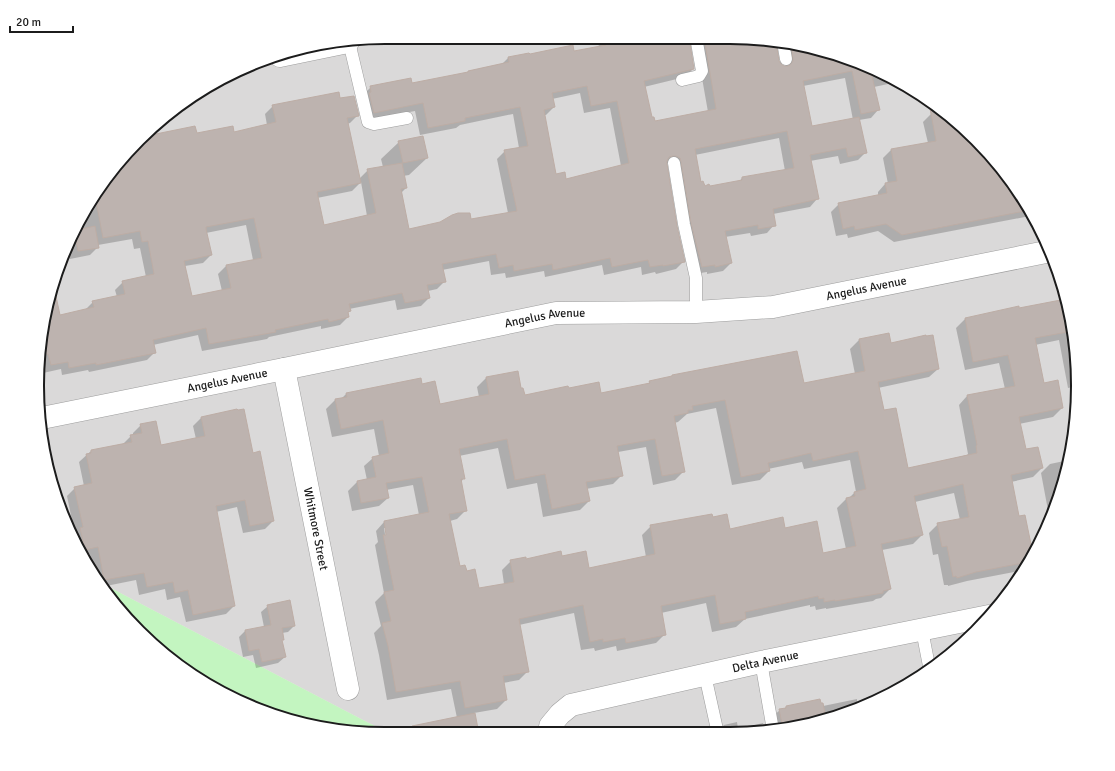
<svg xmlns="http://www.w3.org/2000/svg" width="1115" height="771" font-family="Signika,sans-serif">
	<rect width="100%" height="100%" fill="#ede8e2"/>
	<polygon fill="#dad9d9" points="386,37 729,37 797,44 904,84 976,139 1019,192 1052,252 1071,318 1078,386 1071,454 1051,519 1019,579 976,632 884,698 797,727 730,734 391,734 363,720 105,585 73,540 44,453 40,340 64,252 123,156 192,96 295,49"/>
	<polygon fill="#c3f5c0" points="105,585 363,720 391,734 317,727 252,707 192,675 139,632"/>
	<g fill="#0003" fill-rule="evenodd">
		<path d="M 618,37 L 634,37 L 636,43 L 661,37 L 730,37 L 797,44 L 892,79 L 888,84 L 874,87 L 878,110 L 871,118 L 859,120 L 865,153 L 858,160 L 840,164 L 838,156 L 810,161 L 817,199 L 810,207 L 773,214 L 774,225 L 767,233 L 751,236 L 750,233 L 725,237 L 731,263 L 723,271 L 707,274 L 707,272 L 694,274 L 668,163 L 666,163 L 676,226 L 684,261 L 676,269 L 656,274 L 655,272 L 642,275 L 641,267 L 604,275 L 602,265 L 545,277 L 544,271 L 506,278 L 505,273 L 491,275 L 489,261 L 442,270 L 445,281 L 437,289 L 428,291 L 429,298 L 421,306 L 397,310 L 395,300 L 349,309 L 350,311 L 347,313 L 348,317 L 340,325 L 321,329 L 321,326 L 269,337 L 267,339 L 202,351 L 198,335 L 153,345 L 155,352 L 147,360 L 89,372 L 88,370 L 62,375 L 61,369 L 43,373 L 41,361 L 40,340 L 52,296 L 59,316 L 85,310 L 93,302 L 117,297 L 115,290 L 123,282 L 146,277 L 140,248 L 134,249 L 132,239 L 98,245 L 98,247 L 90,255 L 70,259 L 68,246 L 67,246 L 123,156 L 152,130 L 153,136 L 233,133 L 267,125 L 265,114 L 273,106 L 339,100 L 358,115 L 350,123 L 347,124 L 359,179 L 368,170 L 383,167 L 381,159 L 399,142 L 427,158 L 409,175 L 403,176 L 406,188 L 401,193 L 408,230 L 508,213 L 497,159 L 505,151 L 519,148 L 513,114 L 460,125 L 456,128 L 420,135 L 415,111 L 366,120 L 363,95 L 371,87 L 411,84 L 467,73 L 469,71 L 502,64 L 508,58 L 573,53 L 597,47 L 605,40 ZM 688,37 L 691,38 L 696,44 L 708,112 L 654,123 L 651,118 L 644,87 L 685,77 L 693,69 ZM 775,42 L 778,43 L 783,49 L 786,67 L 779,64 ZM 845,78 L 853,120 L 811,128 L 803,86 ZM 580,93 L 584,113 L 610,108 L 621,166 L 565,180 L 555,175 L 544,115 L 546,115 L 554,107 L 552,99 ZM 779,138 L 785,171 L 742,178 L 739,182 L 709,188 L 704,187 L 701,183 L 695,155 ZM 361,182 L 367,216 L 323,226 L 317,198 L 352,191 ZM 246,225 L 253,260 L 226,266 L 218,274 L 222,291 L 191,298 L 185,266 L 203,263 L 211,255 L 206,233 Z"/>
		<polygon points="931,114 976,139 1019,192 1033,218 1031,219 1030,216 894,242 878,231 848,238 847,234 836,236 831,212 839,204 878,196 878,192 885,184 888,184 883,158 891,150 928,143 923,122"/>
		<path d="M 1063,298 L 1065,298 L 1071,318 L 1078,386 L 1068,388 L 1059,340 L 1035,345 L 1043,384 L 1062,408 L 1053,417 L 1019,424 L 1025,450 L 1042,468 L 1033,477 L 1011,482 L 1018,518 L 1032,556 L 1024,570 L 967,581 L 948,586 L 948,585 L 944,585 L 938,554 L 933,555 L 929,533 L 938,524 L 960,520 L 954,493 L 915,502 L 922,535 L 913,544 L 882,550 L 890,589 L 881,598 L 876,599 L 873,601 L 826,609 L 826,608 L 816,610 L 815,606 L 810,607 L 810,605 L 745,619 L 736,627 L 712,632 L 706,603 L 661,613 L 665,634 L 656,643 L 617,651 L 616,646 L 595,651 L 594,648 L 581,650 L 574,613 L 519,625 L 528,671 L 519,680 L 503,683 L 506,700 L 497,709 L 474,713 L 478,734 L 425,734 L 457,718 L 451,689 L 387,700 L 379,655 L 374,633 L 381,626 L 375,602 L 384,593 L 375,545 L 378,542 L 376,531 L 384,522 L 419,515 L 413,485 L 386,490 L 388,498 L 379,506 L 352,511 L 348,491 L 357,482 L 367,480 L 364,466 L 373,458 L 379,456 L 374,429 L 332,437 L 326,409 L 335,400 L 341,399 L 346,394 L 421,385 L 439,405 L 479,397 L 477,387 L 486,378 L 517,372 L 520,389 L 524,396 L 568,389 L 600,394 L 646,385 L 650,382 L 803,384 L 855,374 L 850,349 L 859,340 L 888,334 L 890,344 L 938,369 L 929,377 L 878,388 L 883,411 L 907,469 L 967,455 L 968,454 L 959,405 L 967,396 L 1005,389 L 999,363 L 965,370 L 956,328 L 965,319 L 1018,308 L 1018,309 L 1061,301 ZM 716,408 L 732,485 L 760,480 L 769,471 L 768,469 L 802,462 L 804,469 L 850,460 L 856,492 L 854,493 L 849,498 L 846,499 L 837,508 L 846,549 L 822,554 L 784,529 L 729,530 L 712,518 L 651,526 L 642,535 L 646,557 L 588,569 L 561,557 L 511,561 L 502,570 L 504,584 L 479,589 L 466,572 L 459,567 L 450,521 L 457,519 L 466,510 L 461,482 L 464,478 L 459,456 L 498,448 L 507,489 L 537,483 L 543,517 L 580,510 L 589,501 L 586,489 L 613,484 L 622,475 L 618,452 L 646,447 L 653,485 L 675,480 L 684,471 L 674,423 L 678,422 L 687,414 ZM 384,528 L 386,528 L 386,540 Z"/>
		<polygon points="201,418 252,454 273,521 265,529 243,533 237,507 216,512 234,606 226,614 186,622 180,597 167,600 165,589 139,595 136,580 106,586 92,567 90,554 84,555 74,541 73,537 75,535 67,496 75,488 84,486 79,462 91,451 123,444 131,436 133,436 133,433 141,425 160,446 196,439 193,426"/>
		<polygon points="1069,460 1051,519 1050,521 1041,473 1050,464"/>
		<polygon points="268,606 294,626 288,632 282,633 283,639 281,641 285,657 278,663 256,668 253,655 243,657 239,637 245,631 264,627 261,612"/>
		<polygon points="857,699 857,703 866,701 867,702 876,701 797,727 771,730 771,718 780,710 784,709 786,707 821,704 823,706"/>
		<polygon points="737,722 738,729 763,723 765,731 730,734 716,734 724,725"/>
		<polygon points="708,729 710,734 685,734"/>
	</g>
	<g fill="#bdb3af" stroke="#bdada5" fill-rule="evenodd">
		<path d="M 604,37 L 636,37 L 637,42 L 657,37 L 689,37 L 694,69 L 644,81 L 652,117 L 654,117 L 655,121 L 716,109 L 704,37 L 730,37 L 776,42 L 779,61 L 781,64 L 784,66 L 788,66 L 790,65 L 793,61 L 791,43 L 797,44 L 871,72 L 880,110 L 861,114 L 852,71 L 803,81 L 812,126 L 859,117 L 867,153 L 848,157 L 846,148 L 810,155 L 819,199 L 773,209 L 776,226 L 758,229 L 758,225 L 725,231 L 732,263 L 715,267 L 715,265 L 702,267 L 691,223 L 681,162 L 680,158 L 676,156 L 673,156 L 669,157 L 667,161 L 667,164 L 677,226 L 685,262 L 663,266 L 663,265 L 650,267 L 648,260 L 612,267 L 610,258 L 553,270 L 552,264 L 514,271 L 513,265 L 499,268 L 496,254 L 442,264 L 446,282 L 427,285 L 430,298 L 405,303 L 402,293 L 349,304 L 351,311 L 348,312 L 349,317 L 329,322 L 328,319 L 275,330 L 276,332 L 209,344 L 206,328 L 153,340 L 156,353 L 96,365 L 96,363 L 69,368 L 68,362 L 51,365 L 48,354 L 46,354 L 42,333 L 54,287 L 60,315 L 94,307 L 92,301 L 125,294 L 122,281 L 154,274 L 148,241 L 142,242 L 140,231 L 103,238 L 96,201 L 123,156 L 146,136 L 195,126 L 197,133 L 233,126 L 234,132 L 276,122 L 272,105 L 339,92 L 340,98 L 354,96 L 359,116 L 347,118 L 361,183 L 317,192 L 324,225 L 376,213 L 367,169 L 402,163 L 407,188 L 401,189 L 409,229 L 440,222 L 452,215 L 458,213 L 470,213 L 471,219 L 517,211 L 504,150 L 528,146 L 520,107 L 465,118 L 465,121 L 428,128 L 423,103 L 374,113 L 369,93 L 371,92 L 370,86 L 411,78 L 412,83 L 468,72 L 468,71 L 509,62 L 508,57 L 529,53 L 530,54 L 573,45 L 574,51 L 606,45 ZM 587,86 L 591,106 L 617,101 L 629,163 L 566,179 L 565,172 L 556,174 L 544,110 L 555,107 L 552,93 ZM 787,131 L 794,168 L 742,177 L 742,180 L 710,186 L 709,184 L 705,186 L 703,181 L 701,182 L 695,149 ZM 254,218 L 262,258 L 226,265 L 231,288 L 192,296 L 184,261 L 212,255 L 206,229 L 206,227 Z"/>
		<polygon points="929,103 976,139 1019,192 1022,196 1025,211 902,235 886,224 855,230 854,226 843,229 838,203 887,193 885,183 897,181 891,149 936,141"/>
		<polygon points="423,136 428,158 403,163 398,141"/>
		<polygon points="95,226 99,248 78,251 75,234 77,230"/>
		<path d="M 1066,299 L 1071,318 L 1073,331 L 1035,338 L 1044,383 L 1058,380 L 1063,408 L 1019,417 L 1026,449 L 1038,447 L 1043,468 L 1011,475 L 1019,516 L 1025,515 L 1033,554 L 1028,562 L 976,572 L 957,578 L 956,576 L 953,577 L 947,546 L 942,547 L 937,523 L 969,517 L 963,484 L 914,496 L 923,535 L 881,544 L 891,589 L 883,591 L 883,593 L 835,601 L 835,600 L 824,602 L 824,598 L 819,599 L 818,596 L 745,612 L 746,619 L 720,624 L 715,595 L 661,606 L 666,635 L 626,643 L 625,638 L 603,642 L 603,639 L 590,642 L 583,605 L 519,619 L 529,672 L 503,676 L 507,700 L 465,708 L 460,681 L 396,692 L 388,646 L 382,623 L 391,621 L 384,592 L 394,590 L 383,535 L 386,535 L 384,521 L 429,512 L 422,477 L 386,483 L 389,498 L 361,503 L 357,481 L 376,477 L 372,457 L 389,453 L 383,420 L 341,429 L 335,399 L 347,397 L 346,393 L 421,378 L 422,384 L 435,381 L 440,404 L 489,394 L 486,377 L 518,371 L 521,388 L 523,388 L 525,395 L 568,386 L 569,388 L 599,382 L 601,393 L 650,383 L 649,381 L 672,376 L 672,375 L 797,351 L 804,383 L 865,371 L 859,339 L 889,333 L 891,343 L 926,335 L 926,336 L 933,335 L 939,369 L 878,382 L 884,410 L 896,408 L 908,468 L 977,453 L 976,446 L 977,445 L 967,395 L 1015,386 L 1008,355 L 973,362 L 965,318 L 1019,306 L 1019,308 ZM 725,400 L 741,477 L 770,471 L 768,463 L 811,453 L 813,461 L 858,451 L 866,489 L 854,492 L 855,496 L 846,498 L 856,546 L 823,553 L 817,521 L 785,528 L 783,517 L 730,529 L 727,514 L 713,517 L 712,514 L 650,525 L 655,554 L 589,568 L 586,551 L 562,556 L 561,551 L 526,559 L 526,557 L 510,560 L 514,582 L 479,588 L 475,569 L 467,571 L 465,565 L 460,566 L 449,514 L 467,511 L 461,479 L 465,479 L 459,449 L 507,439 L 515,480 L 545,474 L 552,509 L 590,501 L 586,482 L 623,476 L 617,446 L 655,439 L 662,476 L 685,472 L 674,416 L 688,413 L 688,410 L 693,410 L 692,406 Z"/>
		<polygon points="237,409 238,410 244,409 253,453 260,451 274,521 250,526 245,500 216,506 235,606 193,615 188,590 175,593 173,582 147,587 144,573 104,580 98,547 85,550 80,528 83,527 74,487 92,483 86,454 91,453 91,450 132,442 130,435 142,433 140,424 156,421 161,445 205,436 201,417"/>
		<polygon points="290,600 295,626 282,628 284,640 282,640 286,657 262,662 259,649 249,651 245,630 271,625 267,605"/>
		<polygon points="820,699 821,703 823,703 826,718 797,727 783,729 779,709 786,708 786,706"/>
		<polygon points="475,713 479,734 413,734 412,726"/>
	</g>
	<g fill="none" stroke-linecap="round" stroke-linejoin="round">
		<defs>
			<g id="lane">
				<polyline points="349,42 368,122 374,124 407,118"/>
				<polyline points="783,42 786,59"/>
				<polyline points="682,80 699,76 702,71 696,37"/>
				<polyline points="674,163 684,224 696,278 696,312"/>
				<polyline points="922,630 929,666"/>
				<polyline points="761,662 773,730"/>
				<polyline points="705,675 718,734"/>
			</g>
			<g id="street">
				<polyline points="280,56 348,42"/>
				<path id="s1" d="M 284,369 L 348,689"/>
				<path id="s2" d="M 42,418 L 284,369 L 556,313 L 696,312 L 773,307 L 1051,251"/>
				<path id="s3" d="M 550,734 L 550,726 L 560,714 L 571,705 L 761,662 L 989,616"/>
			</g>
		</defs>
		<use href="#lane" stroke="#9d9d9d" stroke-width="13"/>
		<use href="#street" stroke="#9d9d9d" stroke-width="23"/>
		<use href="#lane" stroke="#fff" stroke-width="12"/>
		<use href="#street" stroke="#fff" stroke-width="22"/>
	</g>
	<g text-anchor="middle" stroke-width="3.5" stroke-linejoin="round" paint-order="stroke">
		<g font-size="12" fill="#1c1c1c" stroke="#fff">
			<text dy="4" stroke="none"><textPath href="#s2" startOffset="837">Angelus Avenue</textPath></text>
			<text dy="4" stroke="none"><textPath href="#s2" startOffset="513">Angelus Avenue</textPath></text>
			<text dy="4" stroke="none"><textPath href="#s2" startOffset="189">Angelus Avenue</textPath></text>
			<text dy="4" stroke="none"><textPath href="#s1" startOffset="163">Whitmore Street</textPath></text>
			<text dy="4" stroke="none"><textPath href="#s3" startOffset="237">Delta Avenue</textPath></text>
		</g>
	</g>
	<path d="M0 0H1115V771H0ZM385 44H730A341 341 0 0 1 1071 385V386A341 341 0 0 1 730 727H385A341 341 0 0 1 44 386V385A341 341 0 0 1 385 44Z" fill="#fff" fill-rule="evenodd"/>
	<path fill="none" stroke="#1c1c1c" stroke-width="2" d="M385 44H730A341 341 0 0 1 1071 385V386A341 341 0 0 1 730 727H385A341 341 0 0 1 44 386V385A341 341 0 0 1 385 44Z"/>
	<path d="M10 26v6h63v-6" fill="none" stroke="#1c1c1c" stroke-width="2"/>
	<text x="16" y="26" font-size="12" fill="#1c1c1c" stroke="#ffffff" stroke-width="3" paint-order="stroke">20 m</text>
</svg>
